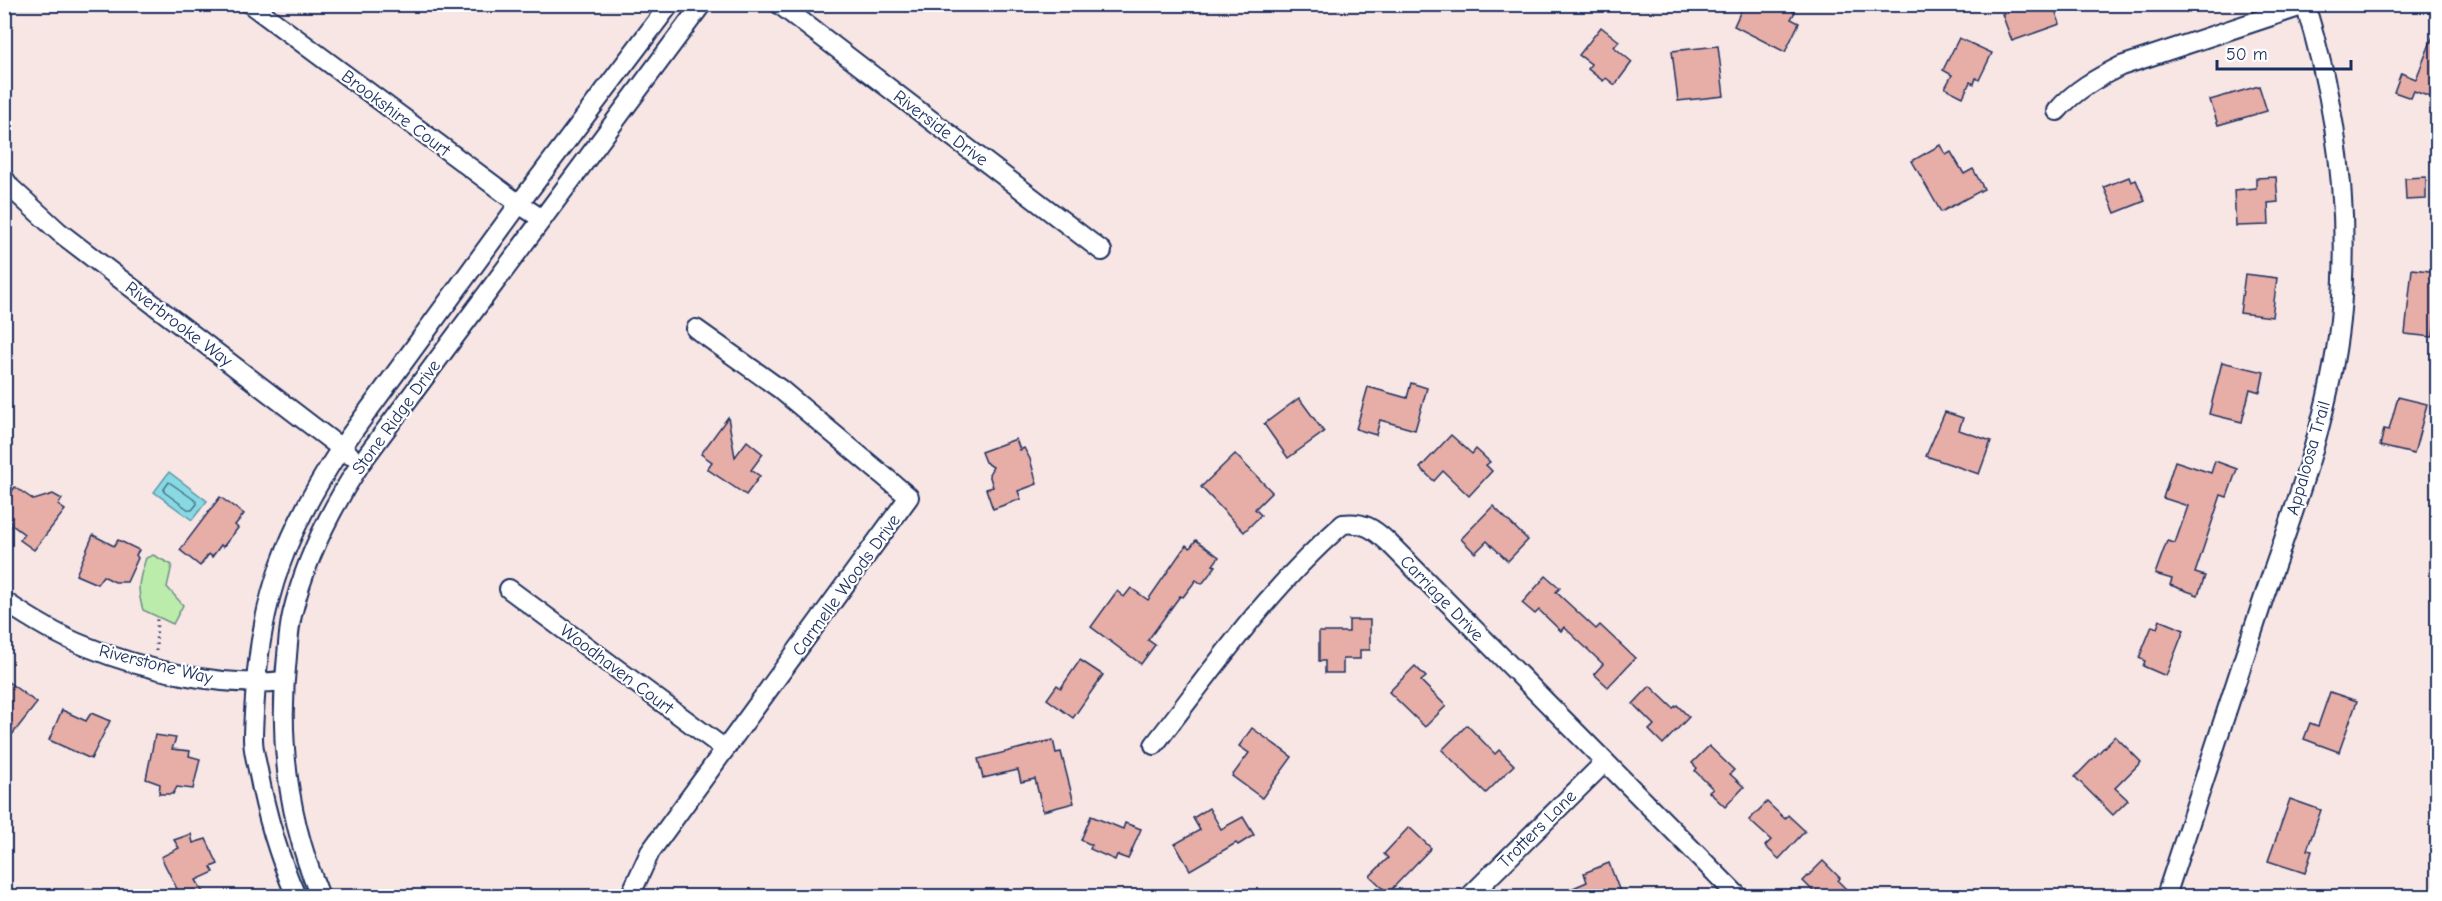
<svg xmlns="http://www.w3.org/2000/svg" width="2442" height="901" font-family="'Comic Neue',sans-serif">
	<rect width="100%" height="100%" fill="#f8e6e5"/>
	<filter id="ink" filterUnits="userSpaceOnUse"><feTurbulence type="fractalNoise" baseFrequency=".0167" numOctaves="2"/><feDisplacementMap in="SourceGraphic" scale="12" xChannelSelector="R" yChannelSelector="G"/><feConvolveMatrix kernelMatrix="1 2 1 2 8 2 1 2 1" color-interpolation-filters="sRGB"/></filter>
	<g filter="url(#ink)">
		<path fill="#bbecab" stroke="#6b8e84" stroke-width="1.5" d="M 153,555 L 172,565 L 167,587 L 183,605 L 173,624 L 143,610 C 136,587 139,580 146,558 Z"/>
		<polygon fill="#88d9e1" stroke="#5c95ad" stroke-width="1.5" points="169,472 207,501 192,520 154,492"/>
		<g fill="none" stroke-linecap="round" stroke-linejoin="round">
			<polygon stroke="#477392" stroke-width="1.5" points="169,482 196,501 197,504 192,510 189,510 164,492 164,489"/>
		</g>
		<g fill="#e7ada7" stroke="#1b2f5e" stroke-width="1.5">
			<polygon points="1744,4 1791,4 1789,9 1795,12 1791,19 1799,23 1785,52 1734,26"/>
			<polygon points="2029,4 2053,4 2060,24 2012,41 2002,14"/>
			<polygon points="2437,26 2438,100 2414,91 2411,98 2394,92 2401,73 2416,79"/>
			<polygon points="1601,27 1619,41 1614,47 1632,62 1615,85 1606,78 1603,81 1588,69 1591,64 1579,55"/>
			<polygon points="1959,38 1992,53 1979,80 1976,78 1974,84 1970,82 1963,97 1945,88 1952,75 1943,70"/>
			<polygon points="1718,46 1724,96 1678,101 1672,51"/>
			<polygon points="2259,86 2267,111 2218,125 2210,100"/>
			<polygon points="1940,145 1946,155 1951,152 1964,174 1973,169 1984,189 1941,212 1912,161"/>
			<polygon points="2129,177 2131,182 2136,180 2145,201 2115,213 2104,187"/>
			<polygon points="2276,177 2278,202 2268,203 2269,225 2236,226 2234,190 2256,188 2256,178"/>
			<polygon points="2426,177 2426,199 2406,200 2405,178"/>
			<polygon points="2412,269 2438,272 2433,337 2405,334"/>
			<polygon points="2245,274 2277,278 2272,317 2240,313"/>
			<polygon points="2222,362 2264,372 2260,392 2250,389 2242,422 2209,414"/>
			<polygon points="1411,383 1427,388 1415,430 1380,420 1376,435 1356,429 1368,387 1407,398"/>
			<polygon points="2398,397 2427,404 2414,454 2380,446 2384,429 2389,430"/>
			<polygon points="1299,398 1324,432 1288,458 1264,424"/>
			<polygon points="1945,412 1963,418 1959,430 1991,441 1979,474 1926,456"/>
			<polygon points="728,417 735,457 747,441 763,454 751,470 760,476 746,495 707,469 712,462 701,454"/>
			<polygon points="1451,435 1472,454 1476,449 1490,462 1486,465 1492,471 1469,496 1443,471 1434,481 1420,468"/>
			<polygon points="1016,439 1020,450 1024,448 1030,459 1037,484 1018,491 1021,499 993,509 986,489 993,487 989,474 993,467 985,462 981,452"/>
			<polygon points="1235,454 1272,492 1255,509 1261,515 1244,532 1201,487"/>
			<polygon points="2175,461 2211,473 2215,461 2237,469 2227,497 2221,495 2195,573 2205,576 2198,595 2170,585 2172,579 2155,574 2167,541 2175,543 2188,506 2163,498"/>
			<polygon points="15,487 34,500 53,494 62,499 58,505 65,510 34,550 20,540 24,534 4,519 4,502"/>
			<polygon points="220,497 244,514 235,525 238,528 223,547 221,545 212,557 209,554 200,566 180,550"/>
			<polygon points="1493,506 1528,540 1508,561 1487,541 1475,553 1461,539"/>
			<polygon points="93,535 114,546 118,540 139,550 136,555 138,558 127,582 115,582 103,576 97,584 76,575"/>
			<polygon points="1196,540 1219,557 1213,565 1216,566 1202,584 1196,580 1183,597 1180,596 1148,640 1155,645 1141,664 1091,627 1117,591 1124,597 1131,588 1148,600 1186,545 1190,548"/>
			<polygon points="1546,576 1560,588 1556,592 1596,629 1600,625 1635,658 1608,687 1594,674 1603,664 1564,627 1561,631 1539,610 1535,614 1522,603"/>
			<polygon points="1349,620 1370,620 1370,650 1360,650 1360,659 1343,659 1343,673 1325,673 1325,661 1319,661 1319,632 1349,632"/>
			<polygon points="2160,620 2184,630 2166,676 2143,666 2145,661 2139,658 2152,626 2157,628"/>
			<polygon points="1080,660 1103,675 1073,718 1047,699 1057,685 1061,688"/>
			<polygon points="1415,666 1426,677 1421,681 1446,706 1425,727 1389,692"/>
			<polygon points="4,679 37,703 4,745"/>
			<polygon points="1650,686 1673,708 1677,705 1689,717 1663,744 1649,730 1654,725 1633,704"/>
			<polygon points="2330,692 2357,701 2339,752 2304,739 2310,723 2318,726"/>
			<polygon points="62,710 86,721 91,713 110,721 91,759 49,740"/>
			<polygon points="1467,725 1495,754 1499,750 1514,765 1486,793 1442,750"/>
			<polygon points="1252,728 1292,757 1262,798 1232,776 1249,753 1239,746"/>
			<polygon points="155,735 176,738 172,749 190,751 189,756 200,759 193,789 177,787 173,794 159,794 160,784 146,779"/>
			<polygon points="2115,736 2141,762 2115,788 2128,800 2113,815 2075,777"/>
			<polygon points="1053,740 1056,753 1061,752 1074,803 1043,811 1035,779 1021,782 1018,770 983,778 978,759"/>
			<polygon points="1709,746 1734,770 1730,774 1744,787 1725,807 1709,792 1713,789 1695,771 1697,768 1692,763"/>
			<polygon points="2290,799 2321,810 2307,850 2312,851 2305,873 2268,861"/>
			<polygon points="1767,802 1785,819 1788,815 1805,831 1779,859 1765,846 1771,840 1749,820"/>
			<polygon points="1209,808 1221,829 1243,817 1254,835 1238,845 1236,843 1190,870 1175,844 1200,830 1193,818"/>
			<polygon points="1091,816 1123,829 1125,823 1141,829 1128,859 1117,855 1115,860 1090,849 1092,845 1081,840"/>
			<polygon points="1409,827 1431,848 1388,893 1370,876 1388,858 1384,854"/>
			<polygon points="191,834 193,843 206,839 218,864 211,867 214,872 196,880 203,892 193,897 181,897 161,857 179,848 174,840"/>
			<polygon points="1823,861 1840,878 1838,881 1854,897 1819,897 1803,881"/>
			<polygon points="1609,863 1622,897 1552,897 1587,882 1584,873"/>
		</g>
		<g fill="none" stroke-linecap="round" stroke-linejoin="round">
			<defs>
				<g id="street">
					<polyline points="250,4 519,204 542,219"/>
					<polyline points="779,4 1102,251"/>
					<path d="M 2057,111 C 2075,90 2097,78 2121,66 L 2308,4"/>
					<polyline points="4,178 10,187 59,232 350,455"/>
					<polyline points="509,589 725,749"/>
					<path d="M 4,601 C 29,618 57,635 85,646 C 144,670 221,688 284,681"/>
					<path d="M 1154,745 C 1214,668 1269,588 1343,524 C 1363,521 1374,529 1388,542 L 1738,896"/>
					<path d="M 296,896 C 278,855 266,814 258,770 C 256,760 253,749 253,739 C 253,726 254,712 255,698 C 260,599 287,530 341,448 L 519,204 L 670,4"/>
					<path d="M 320,896 C 288,820 278,738 287,656 C 288,643 289,628 292,615 C 305,560 330,510 361,463 L 702,4"/>
					<polyline points="630,896 650,852 909,497 780,389 696,329"/>
					<polyline points="1470,896 1605,762"/>
					<path d="M 2166,896 C 2199,797 2231,697 2264,597 C 2295,507 2330,415 2340,320 C 2351,213 2337,107 2305,4"/>
				</g>
			</defs>
			<use href="#street" stroke="#1b2f5e" stroke-width="22"/>
			<polyline stroke="#1b2f5e" stroke-width="3" stroke-dasharray="1.5 4.5" stroke-linecap="butt" points="156,651 157,616"/>
			<use href="#street" stroke="#fff" stroke-width="18"/>
		</g>
	</g>
	<g text-anchor="middle" stroke-width="4.5" stroke-linejoin="round" paint-order="stroke">
		<g font-size="18" fill="#1b2f5e" stroke="#fff">
			<text transform="translate(396 113) rotate(37)" y="6">Brookshire Court</text>
			<text transform="translate(941 128) rotate(37)" y="6">Riverside Drive</text>
			<text transform="translate(179 324) rotate(37)" y="6">Riverbrooke Way</text>
			<text transform="translate(396 417) rotate(-54)" y="6">Stone Ridge Drive</text>
			<text transform="translate(2308 458) rotate(-74)" y="6">Appaloosa Trail</text>
			<text transform="translate(846 585) rotate(-54)" y="6">Carmelle Woods Drive</text>
			<text transform="translate(1442 598) rotate(46)" y="6">Carriage Drive</text>
			<text transform="translate(156 664) rotate(14)" y="6">Riverstone Way</text>
			<text transform="translate(617 669) rotate(37)" y="6">Woodhaven Court</text>
			<text transform="translate(1537 829) rotate(-45)" y="6">Trotters Lane</text>
		</g>
	</g>
	<rect width="2442" height="901" fill="none" stroke="#fff" stroke-width="24"/>
	<rect x="12" y="12" width="2418" height="877" fill="none" stroke="#1b2f5e" stroke-width="2" filter="url(#ink)"/>
	<path d="M2217 60v9h134v-9" fill="none" stroke="#1b2f5e" stroke-width="3"/>
	<text x="2226" y="60" font-size="18" fill="#1b2f5e" stroke="#ffffff" stroke-width="4.5" paint-order="stroke">50 m</text>
</svg>
